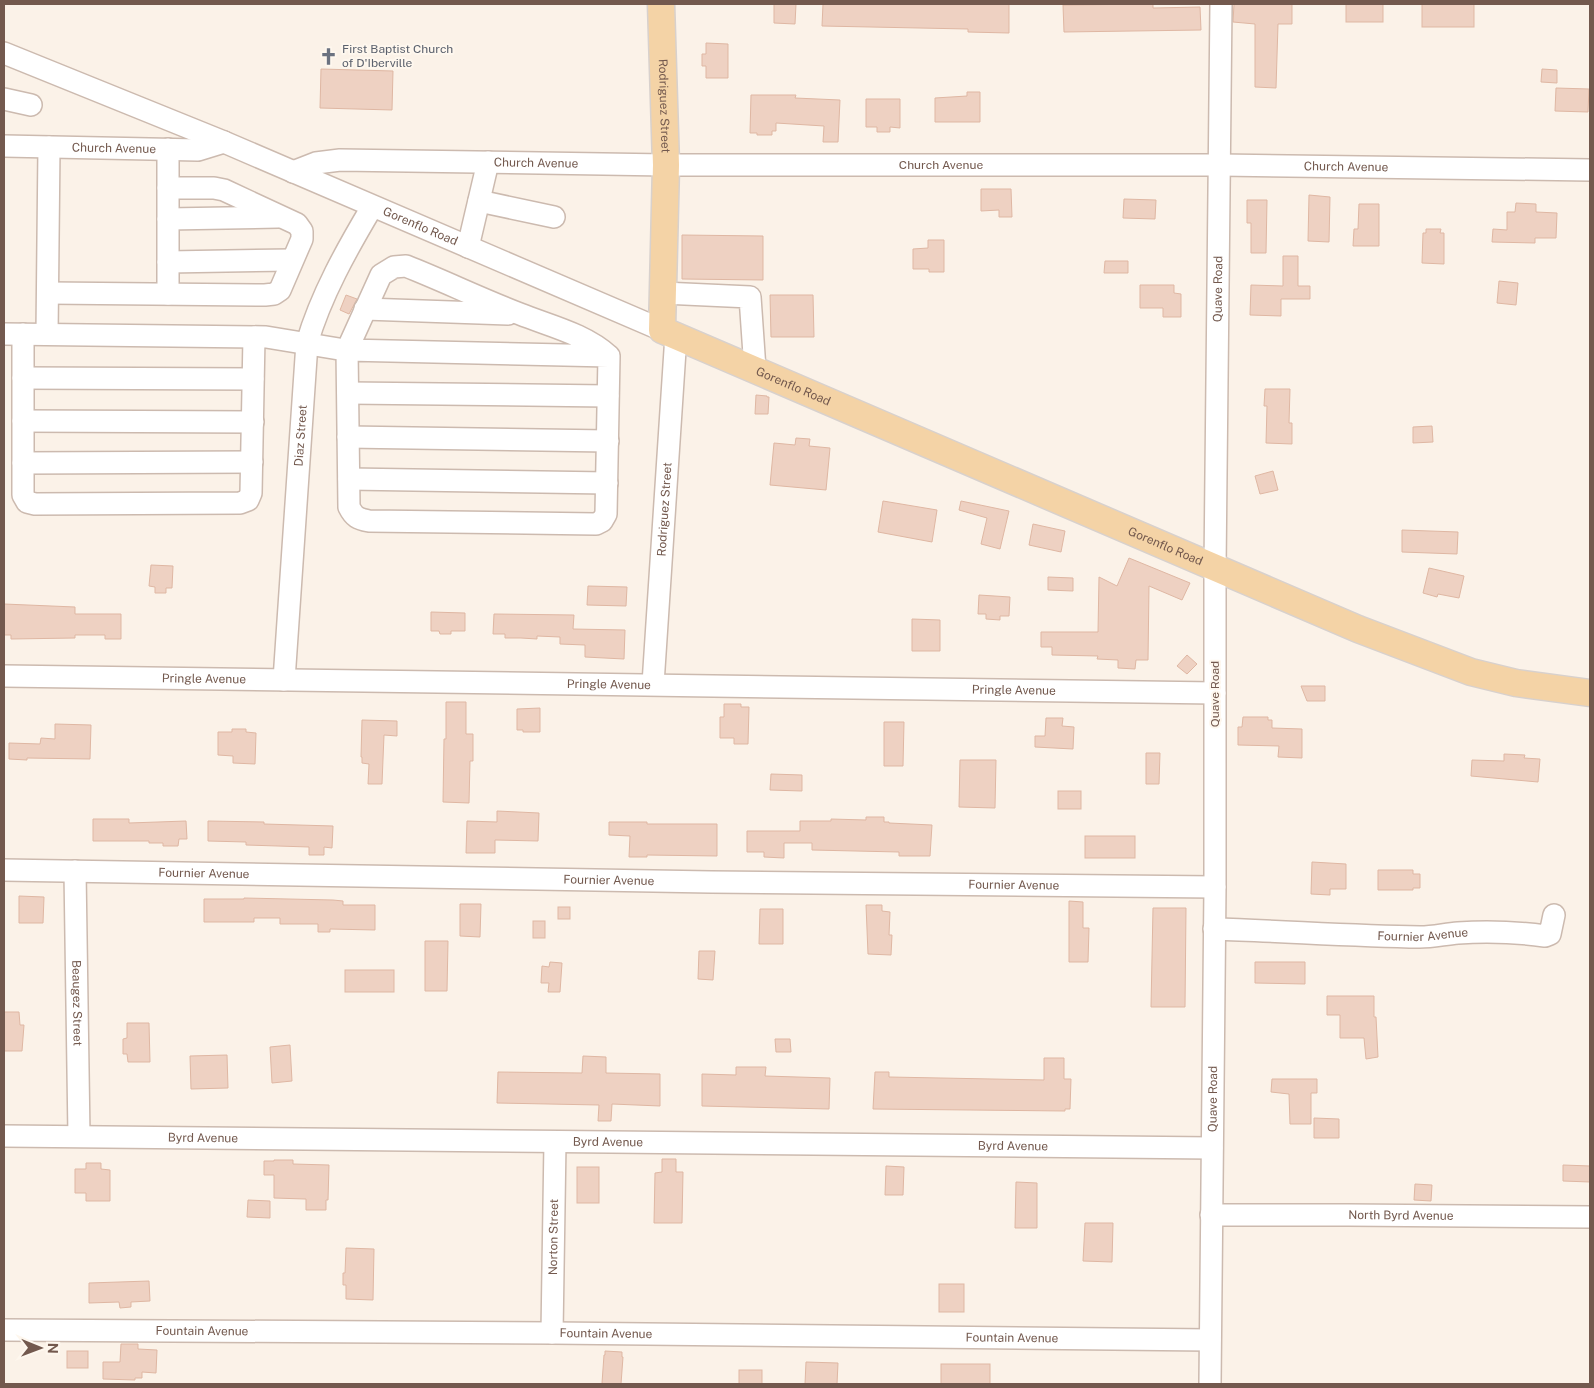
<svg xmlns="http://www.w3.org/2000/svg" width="1594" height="1388" font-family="'Public Sans',sans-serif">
	<rect width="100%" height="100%" fill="#fbf2e8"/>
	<g fill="#eed1c2" stroke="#dfb7a3">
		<polygon points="774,4 796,4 795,24 774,23"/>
		<polygon points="823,4 1009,4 1009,33 968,32 968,29 822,26"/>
		<polygon points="1153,4 1153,8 1200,7 1201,30 1064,32 1063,5"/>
		<polygon points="1234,4 1292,4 1292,24 1278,24 1276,88 1255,87 1255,24 1233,22"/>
		<rect x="1346" y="4" width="37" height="18"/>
		<rect x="1422" y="4" width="52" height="23"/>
		<polygon points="706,43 728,44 728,78 706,78 706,66 702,66 702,54 706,54"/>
		<polygon points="321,69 393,71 392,110 320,108"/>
		<polygon points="1542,69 1557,70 1557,83 1541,82"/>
		<polygon points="1556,88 1589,89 1588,112 1555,111"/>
		<polygon points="967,92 980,92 980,122 935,122 935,98 967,96"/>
		<polygon points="751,95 796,95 795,98 840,100 838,142 823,142 824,126 776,123 776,131 772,131 772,135 757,135 757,133 750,133"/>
		<polygon points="866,99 900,99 900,128 890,127 890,132 877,132 877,127 866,127"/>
		<polygon points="981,189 1011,189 1012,217 999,217 999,210 981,211"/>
		<polygon points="1309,195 1330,197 1329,242 1308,241"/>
		<polygon points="1124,199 1156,200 1155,219 1123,218"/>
		<polygon points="1247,200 1267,200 1266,253 1251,253 1251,223 1247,223"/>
		<polygon points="1516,203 1536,204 1536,212 1557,213 1556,238 1535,238 1535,243 1492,242 1493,229 1507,230 1507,212 1515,212"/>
		<polygon points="1359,204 1379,204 1379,246 1353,246 1354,229 1358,229"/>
		<polygon points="1426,229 1441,229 1440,233 1444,233 1444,264 1422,263 1423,233 1426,233"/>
		<polygon points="682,235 763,236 763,280 682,279"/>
		<polygon points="928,240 944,240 944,272 929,272 929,269 913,269 913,249 928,248"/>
		<polygon points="1283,256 1298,256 1298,286 1310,286 1310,299 1281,299 1281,316 1250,315 1251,285 1283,286"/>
		<polygon points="1105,261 1128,261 1128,273 1104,273"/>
		<polygon points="1499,281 1518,283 1516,305 1497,303"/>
		<polygon points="1140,285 1174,285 1174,293 1181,294 1181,317 1163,317 1163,308 1140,308"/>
		<polygon points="346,295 357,299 349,314 340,310"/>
		<polygon points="770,295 813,295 814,337 771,337"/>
		<polygon points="1265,389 1290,389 1289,423 1292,423 1292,444 1266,443 1267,406 1264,406"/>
		<polygon points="756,395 767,396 767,397 769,397 768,414 755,414"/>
		<polygon points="1432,426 1433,442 1413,443 1413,427"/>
		<polygon points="796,438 810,439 809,446 830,448 826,490 770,485 774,443 795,445"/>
		<polygon points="1273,471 1278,490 1260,494 1255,476"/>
		<polygon points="883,501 937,510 932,542 878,532"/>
		<polygon points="961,501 1009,511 1000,549 981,544 987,518 959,510"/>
		<polygon points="1033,524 1065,531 1061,552 1029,545"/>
		<polygon points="1402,530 1458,532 1457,554 1402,552"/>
		<polygon points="1129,558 1190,583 1182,600 1149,586 1148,660 1136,660 1135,669 1118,668 1118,660 1097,659 1098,656 1052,655 1052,647 1041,647 1041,632 1098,632 1099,577 1117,586"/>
		<polygon points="151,565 173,566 172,588 166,588 166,593 155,593 155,587 149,586"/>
		<polygon points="1429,568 1464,576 1459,598 1438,594 1437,597 1423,593"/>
		<polygon points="1048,577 1073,578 1073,591 1048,590"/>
		<polygon points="588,586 627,587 626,606 587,605"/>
		<polygon points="979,595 1010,597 1009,616 1000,616 1000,620 986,619 986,614 978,614"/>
		<polygon points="4,604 75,607 75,614 121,614 121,639 105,639 105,635 75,635 75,638 11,639 11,635 4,635"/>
		<polygon points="431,612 465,613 465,631 451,631 451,634 440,634 439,631 431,631"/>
		<polygon points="494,614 574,615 573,629 625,630 624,659 585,657 585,645 560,644 560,637 537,636 537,639 521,638 505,638 505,634 493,634"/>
		<polygon points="912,619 940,620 940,651 912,651"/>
		<polygon points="1187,655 1197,664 1187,674 1177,666"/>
		<polygon points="1301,686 1325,686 1325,701 1307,701"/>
		<polygon points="446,702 466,702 466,734 473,734 473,761 470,761 469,803 443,802 444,739 446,739"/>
		<polygon points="724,704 741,704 741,707 749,707 748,744 734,744 734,738 720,738 720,717 724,717"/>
		<polygon points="540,708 540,732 523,732 523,730 517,730 517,709"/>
		<polygon points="1243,717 1268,717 1268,720 1272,720 1272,728 1302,729 1302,758 1278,757 1279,746 1238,745 1238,727 1242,727"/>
		<polygon points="1046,718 1063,718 1062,726 1074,727 1073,749 1035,747 1035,736 1045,736"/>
		<polygon points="362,720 397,721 397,736 384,735 382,784 368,784 369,764 362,763 362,757 361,757"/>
		<polygon points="884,722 904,722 903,766 884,766"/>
		<polygon points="55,724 91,725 90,759 27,758 27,760 9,759 9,743 40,744 41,738 55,739"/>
		<polygon points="232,729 246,729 246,732 256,733 255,764 233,763 233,756 218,755 218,732 232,732"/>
		<polygon points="1146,753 1160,753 1159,784 1146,784"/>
		<polygon points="1504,754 1525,755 1524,758 1540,759 1538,782 1471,776 1472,760 1504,761"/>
		<polygon points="960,760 996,760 995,808 959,807"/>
		<polygon points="771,774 802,775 802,791 770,790"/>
		<rect x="1058" y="791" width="23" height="18"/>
		<polygon points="497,811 539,813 538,841 495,840 495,853 466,853 467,821 497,822"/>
		<polygon points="866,817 884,817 884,822 889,822 889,823 932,825 930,856 899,856 899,852 812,850 812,843 784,843 784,858 764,857 764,852 747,852 747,831 800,831 800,821 831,821 831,819 866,820"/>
		<polygon points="93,819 129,819 129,823 186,821 187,839 179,839 178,846 163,846 163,843 149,843 149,841 93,841"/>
		<polygon points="208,821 264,822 264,824 333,826 332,848 324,847 324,855 309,855 309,847 246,845 246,842 208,841"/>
		<polygon points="609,822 647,822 647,824 717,824 717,856 647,855 647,857 629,857 630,836 609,835"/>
		<rect x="1085" y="836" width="50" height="22"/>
		<polygon points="1312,862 1346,864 1346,889 1330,889 1330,895 1311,894"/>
		<polygon points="1378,870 1413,870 1413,874 1420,874 1420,888 1413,888 1413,890 1378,890"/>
		<polygon points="19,896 44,897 43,923 19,923"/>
		<polygon points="244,898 333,900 343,901 343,905 375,905 375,930 330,929 330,932 318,932 318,924 280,924 280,918 254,918 254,922 204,922 204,899 244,899"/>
		<polygon points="1069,901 1083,902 1083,928 1089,928 1088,962 1069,962"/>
		<polygon points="460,904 481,904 480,937 460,936"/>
		<polygon points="866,905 882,905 882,911 890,912 889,935 892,935 891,955 868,954"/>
		<rect x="558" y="907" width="12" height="12"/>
		<polygon points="1153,908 1186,908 1185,1007 1151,1007"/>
		<polygon points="760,909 783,909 783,944 759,944"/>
		<rect x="533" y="921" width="12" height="17"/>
		<polygon points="425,941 448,941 447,991 425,991"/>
		<polygon points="699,951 715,951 713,980 698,979"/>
		<polygon points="550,962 562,963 560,992 548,992 549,983 541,983 542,966 549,967"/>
		<polygon points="1255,962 1305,962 1305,984 1255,983"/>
		<rect x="345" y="970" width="49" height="22"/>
		<polygon points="1327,996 1374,996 1374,1017 1376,1017 1378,1057 1366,1059 1364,1038 1340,1038 1340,1015 1327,1015"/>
		<polygon points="4,1012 19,1012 20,1025 24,1025 22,1051 4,1051"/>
		<polygon points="127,1023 149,1023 150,1062 128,1062 127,1054 123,1054 123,1039 127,1038"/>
		<polygon points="775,1039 790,1039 791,1052 776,1052"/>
		<polygon points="290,1045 292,1081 272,1083 270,1047"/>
		<polygon points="227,1055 228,1088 191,1089 190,1056"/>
		<polygon points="583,1056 606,1057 606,1073 660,1074 660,1106 612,1104 611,1121 598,1121 599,1105 497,1103 498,1072 582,1073"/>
		<polygon points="1044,1058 1064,1058 1064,1079 1071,1079 1070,1109 1065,1109 1065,1111 873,1109 875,1072 889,1072 889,1077 1044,1080"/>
		<polygon points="736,1067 766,1067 765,1076 830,1078 829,1109 702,1106 702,1074 736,1075"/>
		<polygon points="1272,1079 1317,1079 1317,1093 1311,1093 1311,1124 1290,1124 1289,1094 1271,1092"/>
		<polygon points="1314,1118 1339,1119 1339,1138 1314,1138"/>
		<polygon points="662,1159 676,1159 676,1172 683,1172 682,1223 654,1223 655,1173 662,1172"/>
		<polygon points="274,1160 293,1160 293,1164 329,1165 328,1200 326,1200 326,1210 306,1210 306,1199 305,1199 274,1198 274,1175 264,1175 264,1161 274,1161"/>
		<polygon points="86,1163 101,1163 101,1169 110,1170 110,1201 86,1201 86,1193 75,1193 75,1169 86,1169"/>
		<polygon points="1563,1165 1590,1166 1590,1182 1563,1181"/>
		<polygon points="886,1166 904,1167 903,1195 885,1195"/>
		<rect x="577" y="1167" width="22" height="36"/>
		<polygon points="1016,1182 1037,1183 1037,1228 1015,1228"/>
		<polygon points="1415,1184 1432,1185 1431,1201 1414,1200"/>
		<polygon points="248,1200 270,1201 270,1218 247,1217"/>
		<polygon points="1085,1223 1113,1223 1112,1262 1083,1261"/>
		<polygon points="346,1248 374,1249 373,1300 346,1299 346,1285 343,1285 343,1273 345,1273"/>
		<polygon points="149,1281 150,1301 131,1302 131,1307 120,1308 119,1302 89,1303 89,1283"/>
		<rect x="939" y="1284" width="25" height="28"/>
		<polygon points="121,1344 138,1344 138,1349 157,1350 156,1373 142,1372 142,1378 135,1378 135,1380 103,1379 103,1362 120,1362"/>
		<rect x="67" y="1351" width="21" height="17"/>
		<polygon points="605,1351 622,1352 622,1357 623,1357 621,1384 604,1384 602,1383 604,1355 605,1355"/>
		<polygon points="806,1362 838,1363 837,1384 805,1384"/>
		<rect x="941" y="1364" width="49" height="20"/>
		<rect x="739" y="1370" width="23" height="14"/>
	</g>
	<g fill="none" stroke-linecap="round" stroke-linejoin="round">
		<defs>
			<g id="minor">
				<path id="s1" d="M 4,53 L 224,142 L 662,330"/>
				<polyline points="4,99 31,105"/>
				<path id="s2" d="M 4,146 L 198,150 L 224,142"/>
				<path id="s3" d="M 293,172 L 316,163 L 340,160 L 666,165 L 1220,165 L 1590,170"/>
				<polyline points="479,201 554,217"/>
				<polyline points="168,219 278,217"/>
				<polyline points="468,247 488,162"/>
				<polyline points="168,262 292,260"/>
				<polyline points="48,293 265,295 274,294 280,290 302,239 302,231 297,224 224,190 214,188 168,188"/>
				<polyline points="663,293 750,297 755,369"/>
				<polyline points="168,294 168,149"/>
				<polyline points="365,309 508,314"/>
				<path d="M 4,334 L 266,337 L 345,350 L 347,350 L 609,356 L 606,514 L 602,521 L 596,524 L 369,521 C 358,519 354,517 349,507 L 347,350 L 381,275 L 394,267 L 406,266 C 444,281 481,299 520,314 C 550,326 585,334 609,356"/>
				<polyline points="23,334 23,495 27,502 35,504 240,503 248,500 251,493 254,337"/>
				<polyline points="47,334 49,147"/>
				<polyline points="23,378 253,379"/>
				<polyline points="348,393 608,396"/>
				<polyline points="23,421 253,422"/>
				<polyline points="348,437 608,441"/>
				<polyline points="23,463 252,462"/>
				<polyline points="349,479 607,483"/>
				<path id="s4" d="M 4,676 L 1215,693"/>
				<path id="s5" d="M 284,680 L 307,343 C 321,295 347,249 372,207"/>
				<path id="s6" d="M 653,684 L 676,335"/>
				<path id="s7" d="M 4,870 L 711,882 L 1215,887"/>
				<path id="s8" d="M 75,871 L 79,1136"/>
				<path id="s9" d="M 1214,929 C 1283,931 1351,936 1420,937 C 1433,937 1445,934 1458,933 C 1487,931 1516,932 1545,936 L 1550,934 L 1554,915"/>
				<path id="s10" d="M 4,1136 L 1212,1148"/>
				<path id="s11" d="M 1211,1215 L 1348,1215 L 1590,1217"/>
				<path id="s12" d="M 4,1330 L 552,1333 L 1210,1340"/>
				<path id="s13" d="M 552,1333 L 555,1142"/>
				<path id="s14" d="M 1210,1384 L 1215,887 L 1215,568 L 1221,4"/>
			</g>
			<g id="major">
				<path id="s15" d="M 661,4 L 666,165 L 662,330 L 1358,629 L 1471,672 L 1516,683 L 1590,693"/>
			</g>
		</defs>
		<use href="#minor" stroke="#ccbaaf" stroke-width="24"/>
		<use href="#major" stroke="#d8d1cd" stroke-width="29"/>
		<use href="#minor" stroke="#fff" stroke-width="21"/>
		<use href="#major" stroke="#f4d3a6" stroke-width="26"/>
	</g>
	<defs>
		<symbol id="church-bare" viewBox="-9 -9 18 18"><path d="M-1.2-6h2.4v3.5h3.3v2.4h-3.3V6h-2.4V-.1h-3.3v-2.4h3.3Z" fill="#6b7280" stroke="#fef7ee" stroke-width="2.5" paint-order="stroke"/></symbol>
	</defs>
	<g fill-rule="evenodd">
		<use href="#church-bare" x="316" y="44" width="25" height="25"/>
	</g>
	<g text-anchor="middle" stroke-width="4" stroke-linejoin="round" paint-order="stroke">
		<g font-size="12" fill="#5b616d" stroke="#fef7ee" text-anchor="start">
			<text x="342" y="53">First Baptist Church<tspan x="342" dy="14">of D'Iberville</tspan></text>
		</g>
		<g font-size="12" fill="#73594e" stroke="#fef7ee">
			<text dy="4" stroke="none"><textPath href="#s15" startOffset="102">Rodriguez Street</textPath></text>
			<text dy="4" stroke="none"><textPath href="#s2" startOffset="110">Church Avenue</textPath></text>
			<text dy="4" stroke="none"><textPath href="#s3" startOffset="245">Church Avenue</textPath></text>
			<text dy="4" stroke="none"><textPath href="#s3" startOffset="650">Church Avenue</textPath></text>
			<text dy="4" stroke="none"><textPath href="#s3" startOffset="1055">Church Avenue</textPath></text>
			<text dy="4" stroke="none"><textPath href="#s1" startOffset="451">Gorenflo Road</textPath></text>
			<text dy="4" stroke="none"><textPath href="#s14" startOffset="1095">Quave Road</textPath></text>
			<text dy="4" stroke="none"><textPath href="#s15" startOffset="469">Gorenflo Road</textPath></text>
			<text dy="4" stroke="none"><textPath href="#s5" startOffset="245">Diaz Street</textPath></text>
			<text dy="4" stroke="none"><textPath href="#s6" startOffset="175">Rodriguez Street</textPath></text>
			<text dy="4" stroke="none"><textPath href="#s15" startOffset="874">Gorenflo Road</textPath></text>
			<text dy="4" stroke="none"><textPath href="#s4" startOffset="200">Pringle Avenue</textPath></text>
			<text dy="4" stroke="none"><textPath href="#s4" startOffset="605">Pringle Avenue</textPath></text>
			<text dy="4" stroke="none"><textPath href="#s4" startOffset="1010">Pringle Avenue</textPath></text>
			<text transform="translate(1215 694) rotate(-90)" y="4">Quave Road</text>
			<text dy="4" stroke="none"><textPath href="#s7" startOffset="200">Fournier Avenue</textPath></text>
			<text dy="4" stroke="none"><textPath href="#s7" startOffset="605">Fournier Avenue</textPath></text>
			<text dy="4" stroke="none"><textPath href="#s7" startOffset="1010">Fournier Avenue</textPath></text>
			<text dy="4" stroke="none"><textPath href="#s9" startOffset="209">Fournier Avenue</textPath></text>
			<text dy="4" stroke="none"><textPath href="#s8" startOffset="132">Beaugez Street</textPath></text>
			<text dy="4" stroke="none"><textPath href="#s14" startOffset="285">Quave Road</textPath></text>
			<text dy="4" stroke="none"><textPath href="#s10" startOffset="199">Byrd Avenue</textPath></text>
			<text dy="4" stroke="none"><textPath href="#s10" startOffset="604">Byrd Avenue</textPath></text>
			<text dy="4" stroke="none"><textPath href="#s10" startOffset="1009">Byrd Avenue</textPath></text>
			<text dy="4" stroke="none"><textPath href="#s11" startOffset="190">North Byrd Avenue</textPath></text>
			<text dy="4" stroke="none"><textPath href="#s13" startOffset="96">Norton Street</textPath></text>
			<text dy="4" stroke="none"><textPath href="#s12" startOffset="198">Fountain Avenue</textPath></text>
			<text dy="4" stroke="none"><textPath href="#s12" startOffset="602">Fountain Avenue</textPath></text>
			<text dy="4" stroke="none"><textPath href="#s12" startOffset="1008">Fountain Avenue</textPath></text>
		</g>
	</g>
	<rect width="1594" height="1388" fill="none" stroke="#73594e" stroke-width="10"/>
	<g transform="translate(40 1348) rotate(91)" stroke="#fef7ee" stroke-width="4" paint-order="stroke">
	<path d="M0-4L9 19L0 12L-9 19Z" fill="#73594e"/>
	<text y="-8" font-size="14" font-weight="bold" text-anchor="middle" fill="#73594e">N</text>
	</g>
</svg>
